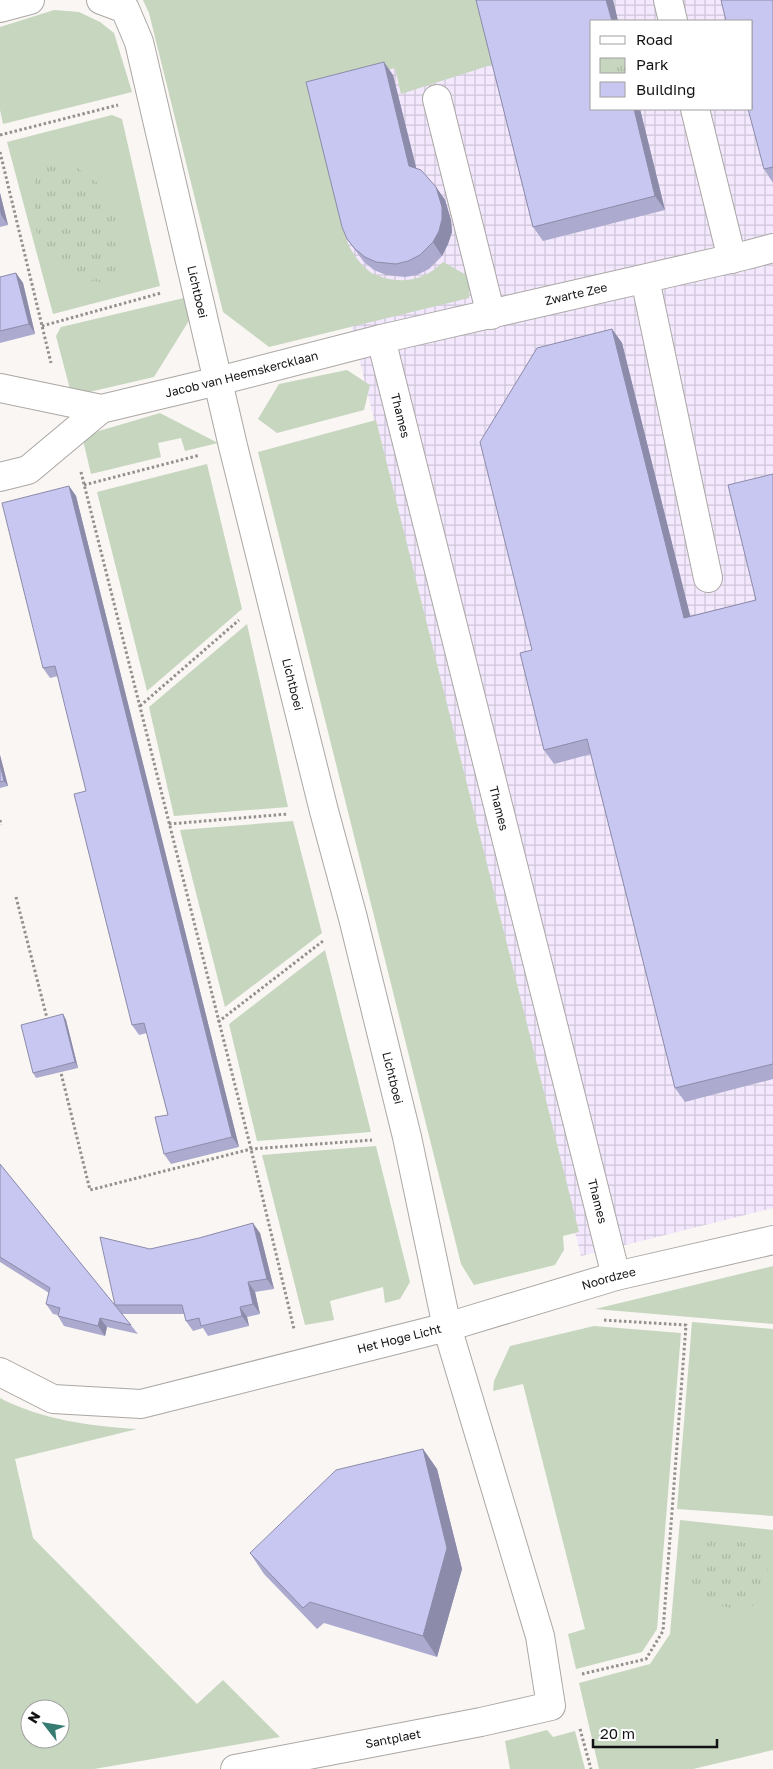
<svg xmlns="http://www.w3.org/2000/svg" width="773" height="1769" font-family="'Golos Text',sans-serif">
	<defs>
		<pattern id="industrial-grid" width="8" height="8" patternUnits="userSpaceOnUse" patternTransform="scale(1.25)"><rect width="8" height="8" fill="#f3e8fd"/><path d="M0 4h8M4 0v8" fill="none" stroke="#cfc6d8"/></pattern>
		<pattern id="park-tufts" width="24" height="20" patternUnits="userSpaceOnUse" patternTransform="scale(1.25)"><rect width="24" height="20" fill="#c6d6bf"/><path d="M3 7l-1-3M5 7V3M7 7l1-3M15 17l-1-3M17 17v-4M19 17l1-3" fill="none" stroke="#a9b7a3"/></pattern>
	</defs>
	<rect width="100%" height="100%" fill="#faf6f3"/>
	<path fill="url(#industrial-grid)" fill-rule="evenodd" d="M 290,0 L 773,0 L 773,1208 L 581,1256 L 275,19 ZM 592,21 L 752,21 L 752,109 L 592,109 Z"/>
	<g fill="#c6d6bf" fill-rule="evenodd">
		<path d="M 143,0 L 478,0 L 494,64 L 401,94 L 395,68 L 311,91 L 348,244 C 353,254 360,264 369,271 C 372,274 376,275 379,276 C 402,285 425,280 443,262 L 470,277 L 469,298 L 269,347 L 223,312 L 149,13 Z"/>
		<polygon points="54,10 79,12 100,22 114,33 132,92 3,124 0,110 0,27"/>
		<polygon points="112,115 122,119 160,286 53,314 7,142"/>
		<polygon points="184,298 190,319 154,377 89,392 71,393 56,336 61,327"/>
		<polygon points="347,370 370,385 364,410 277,433 258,419 279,384"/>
		<polygon points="160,413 218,443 185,451 181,438 158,443 161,457 91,474 82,436"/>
		<polygon points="376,420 579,1232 563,1236 564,1250 555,1265 474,1285 461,1264 258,452"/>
		<polygon points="207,464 242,609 147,691 97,492"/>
		<polygon points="247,624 288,807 174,816 149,707"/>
		<polygon points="293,821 322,933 225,1007 180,830"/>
		<polygon points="325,950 371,1132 257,1141 229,1024"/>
		<polygon points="376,1146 410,1282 400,1299 385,1303 383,1287 330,1301 334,1320 305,1325 262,1155"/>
		<polygon points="773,1266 773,1324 595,1309"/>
		<polygon points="692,1322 773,1329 773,1516 677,1509"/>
		<polygon points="594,1326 681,1333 657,1629 642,1652 576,1669 568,1634 585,1629 523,1384 493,1391 494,1381 510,1346"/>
		<path d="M 0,1398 C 42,1420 91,1426 137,1429 L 15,1459 L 33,1538 L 197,1704 L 223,1680 L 280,1737 L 94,1769 L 0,1769 ZM 30,1709 L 60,1709 L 60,1739 L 30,1739 Z"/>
		<polygon points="680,1520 773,1530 773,1750 693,1769 599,1769 579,1683 650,1664 670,1634"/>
		<polygon points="547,1730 553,1737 575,1731 585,1769 510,1769 505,1741"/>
	</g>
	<g fill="url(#park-tufts)">
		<path d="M 56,157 C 69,163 92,175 101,187 C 112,204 127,244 121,265 C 120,269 115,274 113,278 L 98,282 L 81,279 L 56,266 L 39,244 L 34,220 L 35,185 L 37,172 L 44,161 Z"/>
		<path d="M 724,1537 C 733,1539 744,1542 753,1547 C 773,1562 773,1588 756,1604 C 743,1613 714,1607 703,1596 C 675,1568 690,1544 724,1537 Z"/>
	</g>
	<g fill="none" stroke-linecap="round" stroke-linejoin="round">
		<defs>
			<g id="minor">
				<path id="s1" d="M 101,0 L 125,9 L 139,42 L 233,446 L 324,811 L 353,918 L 407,1137 L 447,1327 L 540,1636 L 551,1706 L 481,1722 L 235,1769"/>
				<polyline points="668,0 673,21"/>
				<polyline points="0,8 30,0"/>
				<polyline points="437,99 491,315"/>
				<polyline points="695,109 732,259"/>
				<polyline points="645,279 708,578"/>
				<path id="s2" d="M 381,339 L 616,1276"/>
				<path id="s3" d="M 0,388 L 101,409 L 218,381 L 381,339 L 747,255 L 773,248"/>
				<polyline points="0,477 28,470 101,409"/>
				<path id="s4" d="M 0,1372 L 53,1399 L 141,1404 L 447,1327 L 616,1276 L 773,1240"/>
			</g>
		</defs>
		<use href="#minor" stroke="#aaa7a4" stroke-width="30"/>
		<g stroke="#93908e" stroke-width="3" stroke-dasharray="2.5 2.5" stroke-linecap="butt">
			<polyline points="0,135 118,105"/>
			<polyline points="0,152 51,363"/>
			<polyline points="42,326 161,293"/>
			<polyline points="81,472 251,1149 294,1329"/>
			<polyline points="84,485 200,455"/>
			<polyline points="140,706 239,620"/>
			<polyline points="0,820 1,825"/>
			<polyline points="169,824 288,814"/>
			<polyline points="16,897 48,1022"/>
			<polyline points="218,1022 323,941"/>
			<polyline points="60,1069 90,1190 251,1149 372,1140"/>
			<polyline points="582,1674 646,1659 663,1631 686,1325 602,1320"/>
			<polyline points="580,1729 591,1769"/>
		</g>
		<use href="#minor" stroke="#fff" stroke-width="28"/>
	</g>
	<g fill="#acabcf">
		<polygon points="476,0 613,0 618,21 592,21 592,109 640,109 665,210 543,241 533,227"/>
		<polygon points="773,0 773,183 764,169"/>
		<polygon points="393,75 416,168 436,187 445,200 451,220 452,232 448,244 442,256 429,269 417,275 405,277 386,275 374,270 364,262 347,239"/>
		<polygon points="0,193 8,225 0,227"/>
		<polygon points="16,273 23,283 35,334 0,343 0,277"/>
		<polygon points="612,329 622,343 690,616 756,600 773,474 773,1079 685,1102 675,1088 591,754 554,764 544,750"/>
		<polygon points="69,486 76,496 239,1147 171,1164 164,1154 168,1115 147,1033 139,1035 132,1025 86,791 58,676 50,678 43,668"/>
		<polygon points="0,755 8,786 0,788"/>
		<polygon points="63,1014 66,1020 78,1068 36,1078 33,1073"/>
		<polygon points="0,1164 118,1309 115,1305 150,1249 260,1233 274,1289 255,1292 260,1314 247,1317 249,1326 208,1336 203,1328 193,1331 186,1321 184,1314 122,1314 138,1334 107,1327 105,1336 64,1326 58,1316 58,1315 53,1314 46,1304 49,1293 0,1262"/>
		<polygon points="423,1449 437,1469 462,1569 437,1657 324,1623 317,1629 264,1574 250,1553"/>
	</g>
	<g fill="#8c8ba9">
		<polygon points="606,0 613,0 618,21 612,21"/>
		<polygon points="384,62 393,75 419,179 409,166"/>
		<polygon points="634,109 640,109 665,210 655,196"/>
		<polygon points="436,187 445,200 451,220 452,232 448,244 442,256 433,242"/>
		<polygon points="0,193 8,225 1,215 0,210"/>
		<polygon points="16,273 23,283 35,334 29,324"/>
		<polygon points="612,329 622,343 694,631 684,618"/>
		<polygon points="69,486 76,496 239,1147 232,1137"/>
		<polygon points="0,755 8,786 4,781 0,764"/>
		<polygon points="63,1014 66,1020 78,1068 75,1062"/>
		<polygon points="253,1223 260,1233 274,1289 267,1279"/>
		<polygon points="248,1282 255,1292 260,1314 253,1304"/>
		<polygon points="240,1307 247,1317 249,1326 242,1316"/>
		<polygon points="100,1318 107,1327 105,1336 98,1326"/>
		<polygon points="423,1449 437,1469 462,1569 437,1657 423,1636"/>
	</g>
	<g fill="#c8c7f1" stroke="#8c8ba9">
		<polygon points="476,0 606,0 612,21 592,21 592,109 634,109 655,196 533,227"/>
		<polygon points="721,0 773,0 773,167 764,169 748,109 752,109 752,21 726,21"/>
		<polygon points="384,62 409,166 421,170 436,187 442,207 442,219 439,231 433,242 420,255 408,261 396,264 376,262 365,257 355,249 347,239 342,227 306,82"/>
		<polygon points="16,273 29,324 0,331 0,277"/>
		<polygon points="612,329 684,618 756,600 728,485 773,474 773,1064 675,1088 587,739 544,750 520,653 532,650 480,442 537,348"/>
		<polygon points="69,486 232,1137 164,1154 155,1117 168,1115 144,1023 132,1025 74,794 86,791 55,666 43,668 2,503"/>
		<polygon points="0,764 4,781 0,782"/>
		<polygon points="63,1014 75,1062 33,1073 21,1025"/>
		<polygon points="0,1164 131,1325 100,1318 98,1326 58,1316 60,1308 46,1304 50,1288 0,1257"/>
		<polygon points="253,1223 267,1279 248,1282 253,1304 240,1307 242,1316 201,1326 199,1318 186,1321 182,1305 115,1305 100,1237 150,1249 199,1238"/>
		<polygon points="423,1449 447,1548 423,1636 310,1602 303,1608 250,1553 336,1470"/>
	</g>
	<g text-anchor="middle" stroke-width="5" stroke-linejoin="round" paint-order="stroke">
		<g font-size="12" fill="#131111" stroke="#fff">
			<text dy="4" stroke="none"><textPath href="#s1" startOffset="318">Lichtboei</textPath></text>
			<text dy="4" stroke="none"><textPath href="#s3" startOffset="592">Zwarte Zee</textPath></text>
			<text dy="4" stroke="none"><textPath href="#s3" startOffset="248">Jacob van Heemskercklaan</textPath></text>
			<text dy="4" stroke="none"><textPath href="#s2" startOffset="79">Thames</textPath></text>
			<text dy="4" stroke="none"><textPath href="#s1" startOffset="722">Lichtboei</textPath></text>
			<text dy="4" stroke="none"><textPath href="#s2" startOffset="484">Thames</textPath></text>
			<text dy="4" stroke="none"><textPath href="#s1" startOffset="1128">Lichtboei</textPath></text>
			<text dy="4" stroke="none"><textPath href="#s2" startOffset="889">Thames</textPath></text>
			<text dy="4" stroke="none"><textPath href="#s4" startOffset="632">Noordzee</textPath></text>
			<text dy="4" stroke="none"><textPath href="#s4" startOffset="414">Het Hoge Licht</textPath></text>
			<text transform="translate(393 1739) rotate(-11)" y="4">Santplaet</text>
		</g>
	</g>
	<rect x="590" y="20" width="162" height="90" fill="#ffffff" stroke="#a1a0a0"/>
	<rect x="600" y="36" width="25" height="8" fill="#ffffff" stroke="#a1a0a0"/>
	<text x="636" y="45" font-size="15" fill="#131111">Road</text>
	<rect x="600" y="58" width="25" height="15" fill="url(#park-tufts)" stroke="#a1a0a0"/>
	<text x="636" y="70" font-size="15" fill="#131111">Park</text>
	<rect x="600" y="82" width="25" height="15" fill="#c8c7f1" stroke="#a1a0a0"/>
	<text x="636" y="95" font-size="15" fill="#131111">Building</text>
	<g transform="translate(45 1724) rotate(301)"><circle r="24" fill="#ffffff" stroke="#a1a0a0"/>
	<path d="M0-4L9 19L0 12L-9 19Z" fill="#377c72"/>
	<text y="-8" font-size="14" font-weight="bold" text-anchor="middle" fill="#131111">N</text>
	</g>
	<path d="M593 1739v8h124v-8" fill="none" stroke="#131111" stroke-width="2.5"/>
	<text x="600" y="1739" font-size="15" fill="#131111" stroke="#ffffff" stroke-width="4" paint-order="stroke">20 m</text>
</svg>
